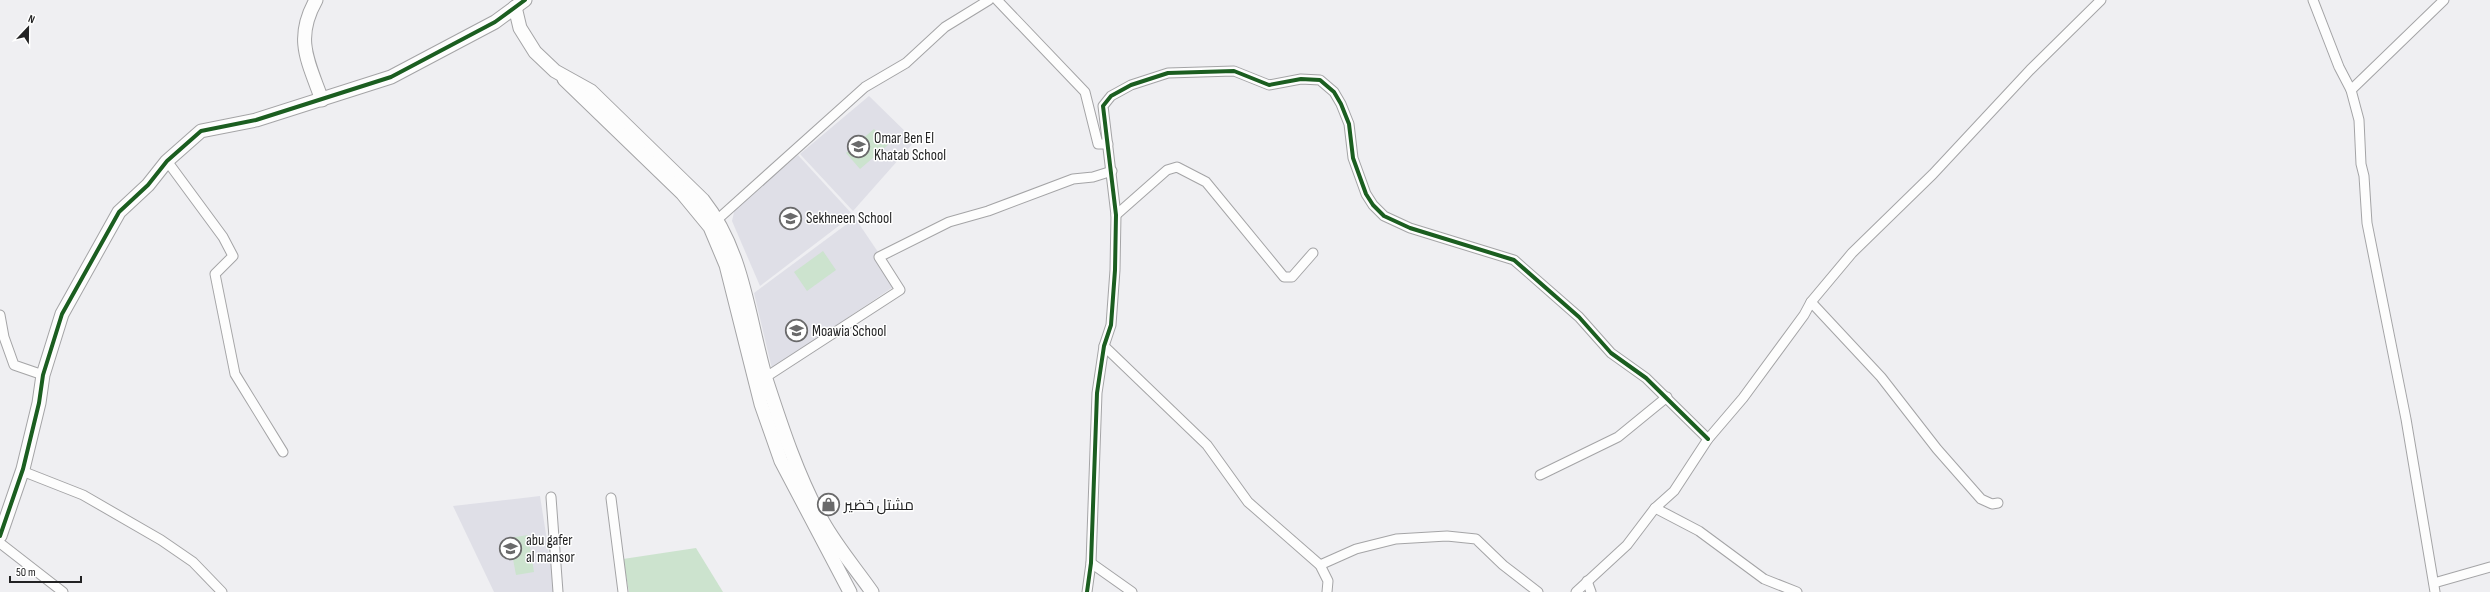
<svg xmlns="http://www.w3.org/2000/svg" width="2490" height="592" font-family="'Sofia Sans Condensed',Cairo,sans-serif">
	<rect width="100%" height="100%" fill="#efeff2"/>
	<g fill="#dfdfe7">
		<polygon points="869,96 915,141 853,211 800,154"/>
		<polygon points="798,155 853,215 760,286 732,221 735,208"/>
		<polygon points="855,218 899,283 772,369 754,293"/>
		<polygon points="540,496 555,592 494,592 453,506"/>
	</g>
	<g fill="#cce3ce">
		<polygon points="874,129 888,145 860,169 846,153"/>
		<polygon points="823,251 836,270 807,291 794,272"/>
		<polygon points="528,535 534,572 516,575 509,538"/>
		<polygon points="696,548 723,592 629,592 623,559"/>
	</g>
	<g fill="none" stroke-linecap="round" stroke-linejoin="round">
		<defs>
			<g id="street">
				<polyline points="997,0 1085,92 1098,144 1108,144"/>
				<polyline points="2313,0 2339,67 2351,90 2359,120 2361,164 2364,176 2367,223 2406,419 2435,592"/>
				<polyline points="2351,90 2444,0"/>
				<polyline points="167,161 223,237 233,256 215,274 235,374 283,452"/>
				<polyline points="1116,215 1167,170 1177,167 1206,182 1284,277 1292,277 1313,253"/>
				<polyline points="718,219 865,87 906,63 945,27 989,0"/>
				<polyline points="1811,302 1881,377 1937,449 1981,499 1992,504 1998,503"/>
				<polyline points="0,315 4,337 14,365 43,375"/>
				<polyline points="1104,346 1207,445 1248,502 1320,565 1328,581 1327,592"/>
				<polyline points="766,377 900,290 879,257 949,222 988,211 1073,179 1093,177 1112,171"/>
				<polyline points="22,471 83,495 161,540 193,562 222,592"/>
				<polyline points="1540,475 1618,437 1667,397"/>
				<polyline points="551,497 558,592"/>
				<polyline points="611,498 623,592"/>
				<polyline points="1655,508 1699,531 1764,579 1797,592"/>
				<polyline points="0,543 63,592"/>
				<polyline points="1091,563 1132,592"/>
				<polyline points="1320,565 1356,549 1396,539 1447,536 1476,539 1503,565 1538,592"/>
				<polyline points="1587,581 1591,592"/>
				<polyline points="2434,583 2490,567"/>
				<polyline points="1087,592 1091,563 1097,393 1104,346 1111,325 1115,270 1116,215 1103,106 1111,96 1131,85 1168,73 1234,71 1269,85 1301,79 1320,80 1334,92 1341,104 1349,124 1353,158 1366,194 1373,205 1384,216 1410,228 1514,260 1579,317 1611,353 1646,378 1708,439"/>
				<polyline points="1576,592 1627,545 1655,508 1674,491 1708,439 1743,398 1804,315 1811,302 1852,253 1933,174 2030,70 2101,0"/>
			</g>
			<g id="secondary">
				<path d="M 316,0 C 294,39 308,61 322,100"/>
				<path d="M 515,7 L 520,28 L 535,52 L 555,71 L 591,91 L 703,200 C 744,252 748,317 766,379 C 782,428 798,477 823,522 C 837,547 856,569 872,592"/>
				<polyline points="564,79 682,193 710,227 726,265 761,404 781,461 850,592"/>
				<polyline points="0,536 23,469 39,403 43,375 62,314 119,212 148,185 167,161 201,131 256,120 391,77 495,22 525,0"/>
			</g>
		</defs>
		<use href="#street" stroke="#a4a4a6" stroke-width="11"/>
		<use href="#secondary" stroke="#a4a4a6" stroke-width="15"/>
		<use href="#street" stroke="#fdfdfd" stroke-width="9"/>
		<use href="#secondary" stroke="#fdfdfd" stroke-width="13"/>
		<defs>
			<g id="cycleway">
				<polyline points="0,536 23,469 39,403 43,375 62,314 119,212 148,185 167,161 201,131 256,120 391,77 495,22 525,0"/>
				<polyline points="1087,592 1091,563 1097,393 1104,346 1111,325 1115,270 1116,215 1103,106 1111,96 1131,85 1168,73 1234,71 1269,85 1301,79 1320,80 1334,92 1341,104 1349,124 1353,158 1366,194 1373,205 1384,216 1410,228 1514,260 1579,317 1611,353 1646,378 1708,439"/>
			</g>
		</defs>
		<use href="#cycleway" stroke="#fff" stroke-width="6"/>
		<use href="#cycleway" stroke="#1b5e20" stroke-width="4"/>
	</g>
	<defs>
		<symbol id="school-ring" viewBox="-11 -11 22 22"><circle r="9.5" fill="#fff" stroke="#6a6a6b" stroke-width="1.5"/><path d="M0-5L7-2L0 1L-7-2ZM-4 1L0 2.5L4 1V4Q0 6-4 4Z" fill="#6a6a6b"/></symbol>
		<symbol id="shop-ring" viewBox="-11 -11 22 22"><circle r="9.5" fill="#fff" stroke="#6a6a6b" stroke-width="1.5"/><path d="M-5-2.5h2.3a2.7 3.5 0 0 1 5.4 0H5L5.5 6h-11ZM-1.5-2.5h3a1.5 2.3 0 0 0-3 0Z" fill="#6a6a6b"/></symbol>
	</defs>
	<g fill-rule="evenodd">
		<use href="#school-ring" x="846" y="134" width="25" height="25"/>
		<use href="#school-ring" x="778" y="206" width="25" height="25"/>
		<use href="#school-ring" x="784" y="318" width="25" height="25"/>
		<use href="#shop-ring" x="816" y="492" width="25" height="25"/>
		<use href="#school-ring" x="498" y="536" width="25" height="25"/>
	</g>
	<g text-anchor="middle" stroke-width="3" stroke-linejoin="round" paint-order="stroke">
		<g font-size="15" fill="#222223" stroke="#fff" text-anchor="start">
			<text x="874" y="143">Omar Ben El<tspan x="874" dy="17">Khatab School</tspan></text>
			<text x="806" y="223">Sekhneen School</text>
			<text x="812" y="336">Moawia School</text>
			<text x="844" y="510">مشتل خضير</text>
			<text x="526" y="545">abu gafer<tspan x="526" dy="17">al mansor</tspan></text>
		</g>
	</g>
	<g transform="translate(28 28) rotate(22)" stroke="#ffffff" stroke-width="3" paint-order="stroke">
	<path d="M0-3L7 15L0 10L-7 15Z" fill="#222223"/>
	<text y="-6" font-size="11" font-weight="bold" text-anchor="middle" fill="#222223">N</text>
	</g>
	<path d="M10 576v6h71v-6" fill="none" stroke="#222223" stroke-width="2"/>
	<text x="16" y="576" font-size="12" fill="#222223" stroke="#ffffff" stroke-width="3" paint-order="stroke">50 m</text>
</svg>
